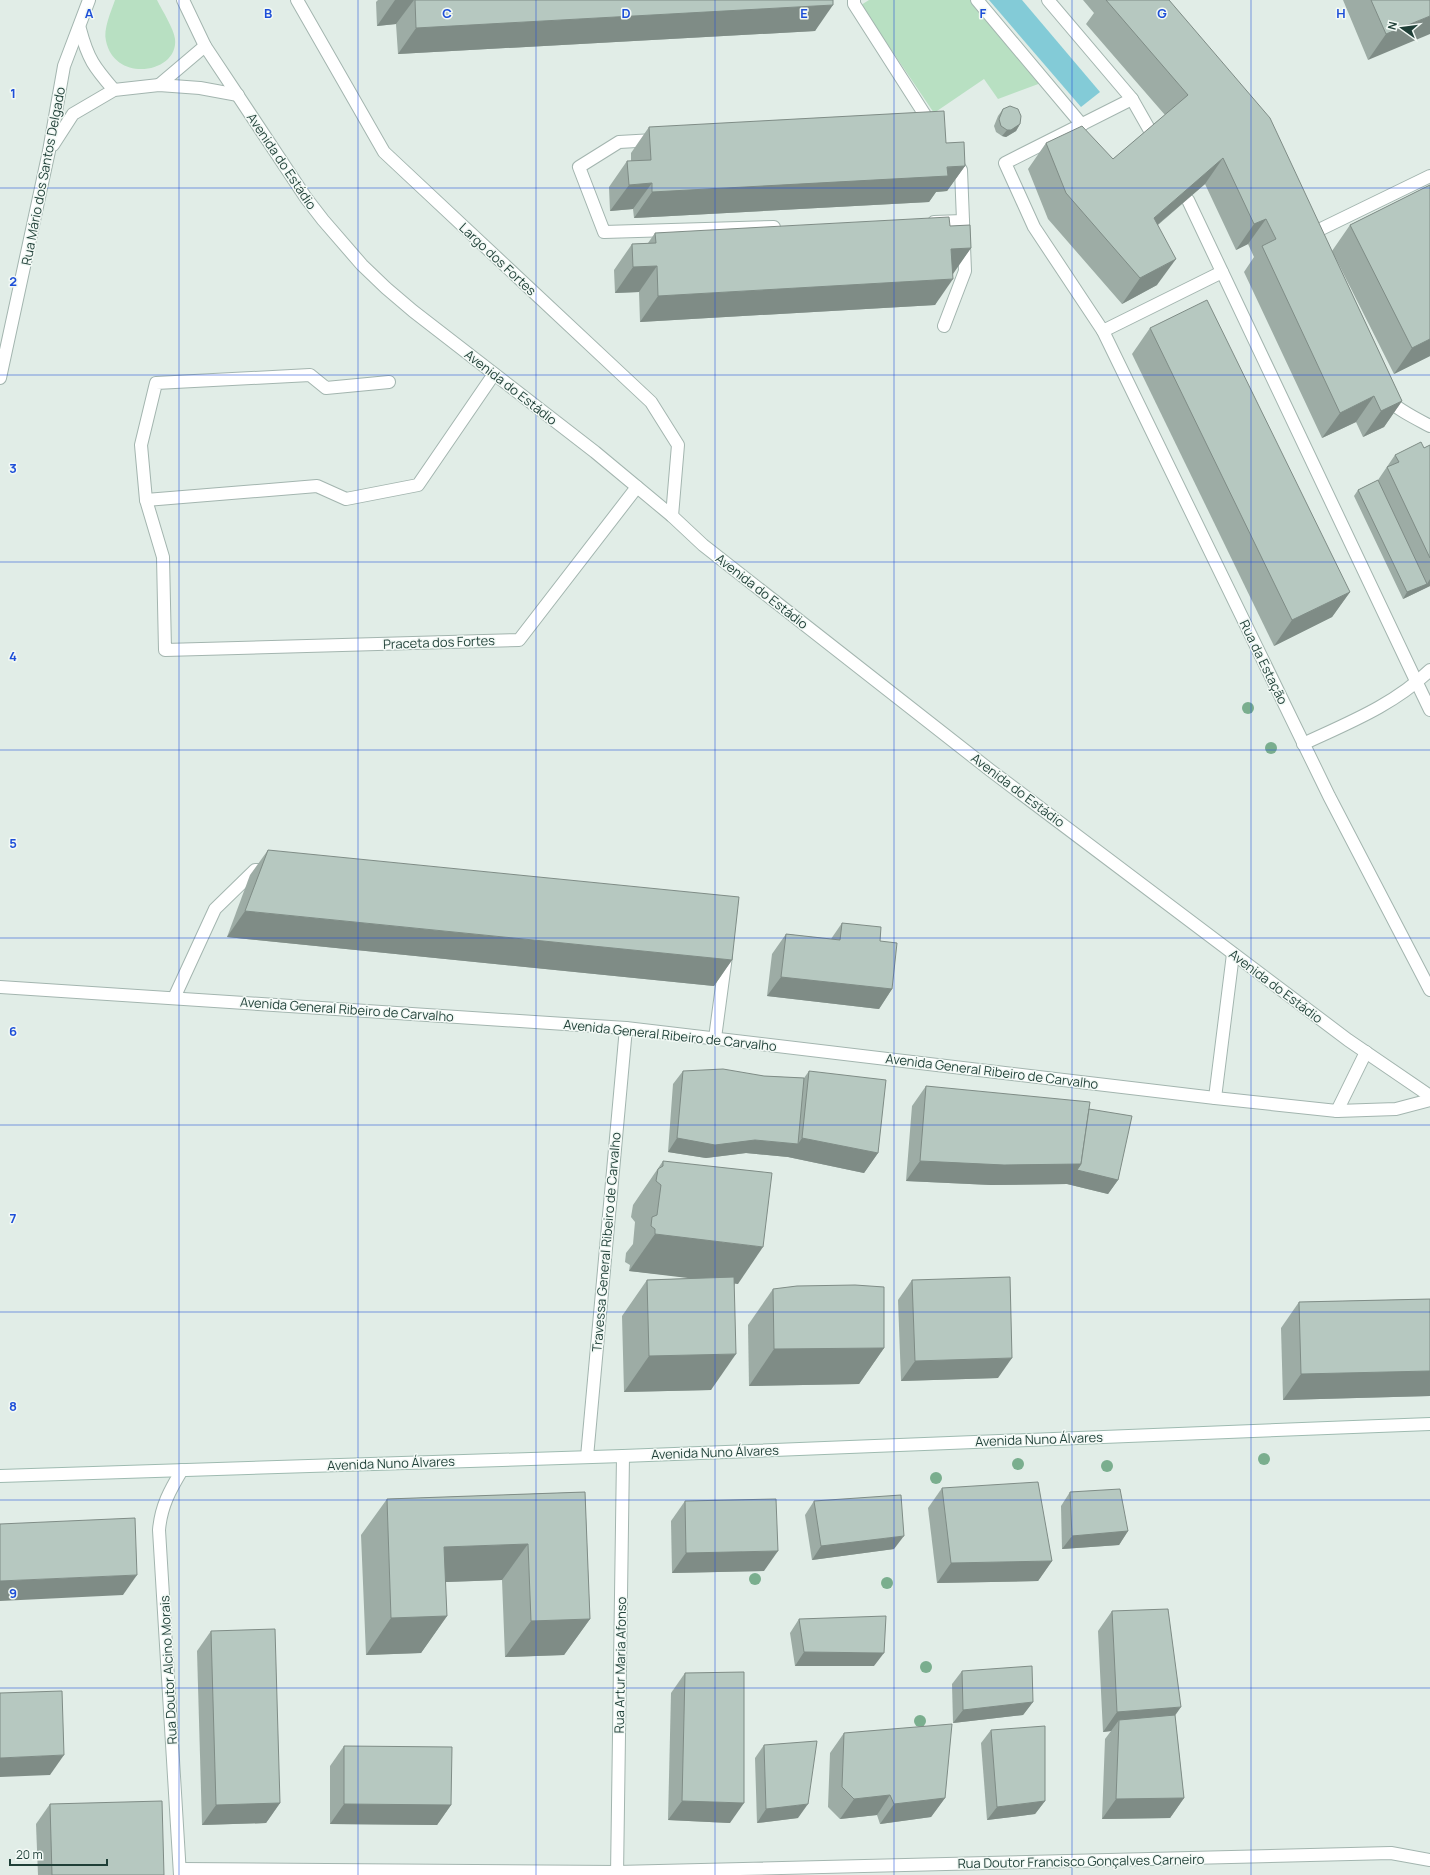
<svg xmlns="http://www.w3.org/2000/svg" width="1430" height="1875" font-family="Manrope,sans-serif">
	<rect width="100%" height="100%" fill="#e1ede7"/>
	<g fill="#b8e0c2">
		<path d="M 115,0 L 157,0 C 162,10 174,29 175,39 C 179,73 115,84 106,41 C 103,29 111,12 115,0 Z"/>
		<polygon points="869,0 970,0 1041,83 998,99 984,79 934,113 861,5"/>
	</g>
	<polygon fill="#83cbd7" points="989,0 1022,0 1100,92 1081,107"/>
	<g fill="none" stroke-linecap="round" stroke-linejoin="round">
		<defs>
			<g id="service">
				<polyline points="854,0 854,4 932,126"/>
				<polyline points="654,140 619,142 579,167 604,232 774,227"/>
				<polyline points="934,222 963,221"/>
				<polyline points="944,326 965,271 961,170 953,158"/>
				<polyline points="174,998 215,909 255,870 265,870"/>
				<polyline points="715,1038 726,956"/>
			</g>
			<g id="pedestrian">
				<polyline points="977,0 1082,125"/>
				<polyline points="1048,0 1132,99 1153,136"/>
				<polyline points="1132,99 1005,163 1034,227 1103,331 1222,272"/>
				<polyline points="1188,200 1417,683"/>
			</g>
			<g id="minor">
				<polyline points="297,0 384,152 651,402 678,445 672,516"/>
				<path d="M 80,29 C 88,59 94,67 114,90"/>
				<polyline points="159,85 205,46"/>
				<polyline points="53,145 73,114 114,90 159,85 200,88 238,95"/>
				<polyline points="1313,240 1316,234 1321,229 1430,176"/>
				<polyline points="1103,331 1329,796 1430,990"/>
				<polyline points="0,378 49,151 64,66 89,0"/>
				<polyline points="389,382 326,388 310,375 156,383 141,445 146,500 163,557 165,650 519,640 637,487"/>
				<path d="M 1386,398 C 1398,410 1415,418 1430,426"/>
				<polyline points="146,500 317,486 346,499 418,485 494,374"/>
				<polyline points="1417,683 1430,710"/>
				<path d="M 1303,744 C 1348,723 1394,705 1430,670"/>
				<polyline points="0,987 626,1028 1215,1098 1337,1111 1396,1109 1430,1100"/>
				<polyline points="1215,1098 1233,954"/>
				<polyline points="1337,1111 1366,1052"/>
				<polyline points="587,1457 626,1028"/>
				<polyline points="180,1869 617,1872 1391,1853 1430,1860"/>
				<path d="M 180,1875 L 159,1530 C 161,1506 170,1490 182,1470"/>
				<polyline points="617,1875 623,1456"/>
			</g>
			<polyline id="tertiary" points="183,0 205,46 306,198 323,220 362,265 386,288 413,311 595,452 672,516 703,545 990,770 1348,1040 1430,1096"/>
			<polyline id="secondary" points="0,1476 623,1456 1430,1424"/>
		</defs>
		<use href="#service" stroke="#a3b5af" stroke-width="14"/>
		<use href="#pedestrian" stroke="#a3b5af" stroke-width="14"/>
		<use href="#minor" stroke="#a3b5af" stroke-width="14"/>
		<use href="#tertiary" stroke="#a3b5af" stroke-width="14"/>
		<use href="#secondary" stroke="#9ebab0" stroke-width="14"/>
		<use href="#service" stroke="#fff" stroke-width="12"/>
		<use href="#pedestrian" stroke="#fff" stroke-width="12"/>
		<use href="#minor" stroke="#fff" stroke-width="12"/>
		<use href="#tertiary" stroke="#fff" stroke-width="12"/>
		<use href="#secondary" stroke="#fff" stroke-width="12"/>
	</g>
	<g fill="#7aae8e">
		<circle cx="1248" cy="708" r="6"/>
		<circle cx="1271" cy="748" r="6"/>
		<circle cx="1264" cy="1459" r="6"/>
		<circle cx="1018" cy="1464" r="6"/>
		<circle cx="1107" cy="1466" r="6"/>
		<circle cx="936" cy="1478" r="6"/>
		<circle cx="755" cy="1579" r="6"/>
		<circle cx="887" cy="1583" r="6"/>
		<circle cx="926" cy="1667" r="6"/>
		<circle cx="920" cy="1721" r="6"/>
	</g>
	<g fill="#9daca5">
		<polygon points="378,0 833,0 815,31 398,54 396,24 377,26 376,2"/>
		<polygon points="1083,0 1169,0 1332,251 1350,225 1430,185 1430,356 1394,374 1334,255 1402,401 1384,427 1363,437 1356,422 1322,438 1244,272 1254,257 1248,244 1236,250 1205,184 1158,225 1157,285 1122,304 1048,219 1028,169 1046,143 1113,159 1165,115 1086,24 1094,13"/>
		<polygon points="1343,0 1430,0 1368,60"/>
		<polygon points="1003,109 1020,124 1016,131 1006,137 1002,136 996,132 994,126 998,116"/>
		<polygon points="649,127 946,143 965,166 947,191 936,192 929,202 634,218 633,209 610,211 609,187 627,161 631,161 631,153"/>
		<polygon points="950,226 971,248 952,274 935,305 640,322 639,292 615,293 614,270 632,244 648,243 655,233"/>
		<polygon points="1150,328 1350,592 1332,617 1274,646 1132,354"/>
		<polygon points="1430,445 1430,586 1403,599 1354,496 1358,490 1378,480 1395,455 1424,448"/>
		<polygon points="268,850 732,960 714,986 227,937 250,875"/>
		<polygon points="842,923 880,941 892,989 879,1009 767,996 772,954 786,934 831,939"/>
		<polygon points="683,1071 764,1076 804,1078 809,1071 878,1153 864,1173 788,1157 746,1153 706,1158 668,1152 673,1084"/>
		<polygon points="926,1086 1089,1109 1118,1180 1108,1194 1067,1184 991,1185 906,1181 912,1106"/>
		<polygon points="663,1161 738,1284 735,1283 711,1390 624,1392 622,1316 647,1280 695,1278 629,1271 630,1265 625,1262 626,1253 633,1244 635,1222 631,1217 633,1205"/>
		<polygon points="912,1280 998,1378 901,1381 898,1300"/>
		<polygon points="773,1289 884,1348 859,1384 749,1386 748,1325"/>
		<polygon points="1430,1299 1430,1396 1283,1400 1281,1328 1299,1302"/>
		<polygon points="942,1488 1052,1561 1038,1581 937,1583 928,1508"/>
		<polygon points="585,1492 590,1619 564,1655 505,1657 502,1580 445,1582 447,1616 421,1653 366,1655 361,1535 387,1499"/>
		<polygon points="1070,1492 1128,1531 1119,1545 1062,1549 1061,1506"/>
		<polygon points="685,1501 764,1571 672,1573 671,1521"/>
		<polygon points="814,1501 894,1549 812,1560 805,1515"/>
		<polygon points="1112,1611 1175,1715 1184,1798 1170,1818 1102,1819 1105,1739 1111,1731 1103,1732 1098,1631"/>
		<polygon points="799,1619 874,1666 795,1666 790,1633"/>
		<polygon points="211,1631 280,1803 266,1823 202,1825 197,1651"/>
		<polygon points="962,1671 1033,1702 1023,1715 953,1723 952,1684"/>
		<polygon points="685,1673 730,1823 668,1820 671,1693"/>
		<polygon points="991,1730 1045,1801 1035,1814 987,1820 981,1743"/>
		<polygon points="844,1733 945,1798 931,1817 880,1824 877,1815 840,1819 828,1807 830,1753"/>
		<polygon points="764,1745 798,1818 757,1823 755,1758"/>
		<polygon points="344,1746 451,1805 437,1825 330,1824 330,1766"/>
		<polygon points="50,1804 164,1875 38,1875 36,1824"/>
	</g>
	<g fill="#7f8c86">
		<polygon points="395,0 414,0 396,24 377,26"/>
		<polygon points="833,5 815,31 398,54 416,28"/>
		<polygon points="1430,16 1430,34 1368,60 1386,34"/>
		<polygon points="1020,124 1016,131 1006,137 1002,136 1007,130"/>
		<polygon points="1223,158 1205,184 1136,243 1154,218"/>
		<polygon points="965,166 947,191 936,192 929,202 634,218 652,192"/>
		<polygon points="652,183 633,209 610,211 629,185"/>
		<polygon points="1266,219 1248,244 1236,250 1254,224"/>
		<polygon points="971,248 953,274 933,275 951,249"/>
		<polygon points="1176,259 1157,285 1122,304 1140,278"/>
		<polygon points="657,266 639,292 615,293 633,267"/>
		<polygon points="953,279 935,305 640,322 658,296"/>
		<polygon points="1430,339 1430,356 1394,374 1412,348"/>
		<polygon points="1374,396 1356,422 1322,438 1340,413"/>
		<polygon points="1402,401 1384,427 1363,437 1381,411"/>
		<polygon points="1430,579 1430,586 1403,599 1407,592 1427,584"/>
		<polygon points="1350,592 1332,617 1274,646 1292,620"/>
		<polygon points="245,911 732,960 714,986 227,937"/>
		<polygon points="781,977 892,989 879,1009 767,996"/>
		<polygon points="677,1138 755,1140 798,1144 802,1138 878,1153 864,1173 788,1157 746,1153 706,1158 668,1152"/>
		<polygon points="920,1161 1081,1164 1118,1180 1108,1194 1067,1184 991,1185 906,1181"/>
		<polygon points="655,1234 763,1247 738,1284 629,1271"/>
		<polygon points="884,1348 859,1384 749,1386 774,1349"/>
		<polygon points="736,1354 711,1390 624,1392 649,1356"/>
		<polygon points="1012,1358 998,1378 901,1381 915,1361"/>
		<polygon points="1430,1371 1430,1396 1283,1400 1301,1374"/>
		<polygon points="1128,1531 1119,1545 1062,1549 1072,1536"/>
		<polygon points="904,1536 894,1549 812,1560 821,1546"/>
		<polygon points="528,1544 502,1580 419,1583 444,1547"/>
		<polygon points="778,1551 764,1571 672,1573 686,1553"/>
		<polygon points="1052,1561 1038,1581 937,1583 951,1563"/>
		<polygon points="137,1575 123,1595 0,1601 0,1581"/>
		<polygon points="447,1616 421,1653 366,1655 391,1618"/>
		<polygon points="590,1619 564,1655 505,1657 531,1621"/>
		<polygon points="804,1652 884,1653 874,1666 795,1666"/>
		<polygon points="1033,1702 1023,1715 953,1723 963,1710"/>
		<polygon points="1181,1707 1167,1727 1119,1720 1111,1731 1103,1732 1117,1712"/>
		<polygon points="64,1755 50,1775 0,1777 0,1758"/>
		<polygon points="890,1795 877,1815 840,1819 854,1799"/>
		<polygon points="945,1798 931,1817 880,1824 894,1804"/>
		<polygon points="1184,1798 1170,1818 1102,1819 1116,1799"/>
		<polygon points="682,1801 744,1803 730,1823 668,1820"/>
		<polygon points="1045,1801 1035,1814 987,1820 997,1807"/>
		<polygon points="280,1803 266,1823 202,1825 216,1805"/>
		<polygon points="344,1804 451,1805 437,1825 330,1824"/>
		<polygon points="808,1804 798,1818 757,1823 766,1809"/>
	</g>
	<g fill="#b6c8c0" stroke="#7f8c86">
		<polygon points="415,0 833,0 833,5 416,28"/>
		<polygon points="1106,0 1169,0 1270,118 1402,401 1381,411 1374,396 1340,413 1262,246 1276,239 1266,219 1254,224 1223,158 1154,218 1176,259 1140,278 1066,193 1046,143 1082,126 1113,159 1188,95"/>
		<polygon points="1371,0 1430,0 1430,16 1386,34"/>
		<polygon points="1010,106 1018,109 1021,116 1020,124 1011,130 1007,130 1001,126 999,119 1003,109"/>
		<polygon points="944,111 946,143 964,142 965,166 947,167 948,176 652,192 652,183 629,185 627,161 651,160 649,127"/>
		<polygon points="1430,185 1430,339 1412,348 1350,225"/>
		<polygon points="949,217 950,226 970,225 971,248 951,249 953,279 658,296 657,266 633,267 632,244 656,243 655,233"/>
		<polygon points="1207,300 1350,592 1292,620 1150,328"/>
		<polygon points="1421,442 1424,448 1430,445 1430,558 1387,467 1399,462 1395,455"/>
		<polygon points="1378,480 1427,584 1407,592 1358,490"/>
		<polygon points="268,850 739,897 732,960 245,911"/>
		<polygon points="842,923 881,927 880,941 897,943 892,989 781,977 786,934 840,940"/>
		<polygon points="723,1069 764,1076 804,1078 798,1144 755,1140 715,1145 677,1138 683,1071"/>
		<polygon points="809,1071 886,1080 878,1153 802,1138"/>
		<polygon points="926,1086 1090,1102 1081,1164 1004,1165 920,1161"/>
		<polygon points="1089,1109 1132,1116 1118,1180 1077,1170 1081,1164"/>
		<polygon points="663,1161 772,1173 763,1247 655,1234 655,1229 651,1226 652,1217 657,1215 661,1185 656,1181 658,1169 663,1166"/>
		<polygon points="734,1277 736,1354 649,1356 647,1280"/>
		<polygon points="1010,1277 1012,1358 915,1361 912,1280"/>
		<polygon points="855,1285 884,1287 884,1348 774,1349 773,1289 797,1286"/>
		<polygon points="1430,1299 1430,1371 1301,1374 1299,1302"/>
		<polygon points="1038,1482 1052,1561 951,1563 942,1488"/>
		<polygon points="1120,1489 1128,1531 1072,1536 1070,1492"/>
		<polygon points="585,1492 590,1619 531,1621 528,1544 444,1547 447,1616 391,1618 387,1499"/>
		<polygon points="901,1495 904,1536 821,1546 814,1501"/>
		<polygon points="776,1499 778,1551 686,1553 685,1501"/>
		<polygon points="135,1518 137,1575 0,1581 0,1524"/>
		<polygon points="1168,1609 1181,1707 1117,1712 1112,1611"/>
		<polygon points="886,1616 884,1653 804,1652 799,1619"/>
		<polygon points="275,1629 280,1803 216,1805 211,1631"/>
		<polygon points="1032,1666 1033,1702 963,1710 962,1671"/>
		<polygon points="744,1672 744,1803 682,1801 685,1673"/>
		<polygon points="62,1691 64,1755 0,1758 0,1693"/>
		<polygon points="1175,1715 1184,1798 1116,1799 1119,1720"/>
		<polygon points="952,1724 945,1798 894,1804 890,1795 854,1799 842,1787 844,1733"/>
		<polygon points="1045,1726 1045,1801 997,1807 991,1730"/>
		<polygon points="817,1741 808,1804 766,1809 764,1745"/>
		<polygon points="344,1746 452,1747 451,1805 344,1804"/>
		<polygon points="162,1801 164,1875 52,1875 50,1804"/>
	</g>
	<path fill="none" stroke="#1d4ed8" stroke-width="1" stroke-opacity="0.55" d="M 179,0 L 179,1875M 358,0 L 358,1875M 536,0 L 536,1875M 715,0 L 715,1875M 894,0 L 894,1875M 1072,0 L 1072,1875M 1251,0 L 1251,1875M 0,188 L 1430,188M 0,375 L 1430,375M 0,562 L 1430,562M 0,750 L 1430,750M 0,938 L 1430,938M 0,1125 L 1430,1125M 0,1312 L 1430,1312M 0,1500 L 1430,1500M 0,1688 L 1430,1688"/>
	<g text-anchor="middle" stroke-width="3" stroke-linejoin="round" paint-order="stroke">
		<g font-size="13" fill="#1f3f37" stroke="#f2f9f5">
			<text transform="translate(282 161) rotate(56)" y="5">Avenida do Estádio</text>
			<text transform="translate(43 176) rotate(-79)" y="5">Rua Mário dos Santos Delgado</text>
			<text transform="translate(498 259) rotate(43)" y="5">Largo dos Fortes</text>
			<text transform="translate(511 387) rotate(38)" y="5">Avenida do Estádio</text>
			<text transform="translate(762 591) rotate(38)" y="5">Avenida do Estádio</text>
			<text transform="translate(439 642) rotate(-2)" y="5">Praceta dos Fortes</text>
			<text transform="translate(1264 662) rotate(64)" y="5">Rua da Estação</text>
			<text transform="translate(1018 790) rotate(37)" y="5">Avenida do Estádio</text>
			<text transform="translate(1276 986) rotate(37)" y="5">Avenida do Estádio</text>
			<text transform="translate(347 1009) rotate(4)" y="5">Avenida General Ribeiro de Carvalho</text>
			<text transform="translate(670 1035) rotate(6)" y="5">Avenida General Ribeiro de Carvalho</text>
			<text transform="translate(992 1071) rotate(7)" y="5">Avenida General Ribeiro de Carvalho</text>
			<text transform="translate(606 1242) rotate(-85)" y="5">Travessa General Ribeiro de Carvalho</text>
			<text transform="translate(1039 1439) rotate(-2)" y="5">Avenida Nuno Álvares</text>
			<text transform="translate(715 1452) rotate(-2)" y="5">Avenida Nuno Álvares</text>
			<text transform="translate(391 1463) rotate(-2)" y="5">Avenida Nuno Álvares</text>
			<text transform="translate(620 1665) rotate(-89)" y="5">Rua Artur Maria Afonso</text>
			<text transform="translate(168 1670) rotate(-93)" y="5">Rua Doutor Alcino Morais</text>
			<text transform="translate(1081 1861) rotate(-1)" y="5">Rua Doutor Francisco Gonçalves Carneiro</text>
		</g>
	</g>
	<g font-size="13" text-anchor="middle" font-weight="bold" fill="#1d4ed8" stroke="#f2f9f5" stroke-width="3" stroke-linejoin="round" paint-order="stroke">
		<text x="89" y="18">A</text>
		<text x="268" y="18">B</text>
		<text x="447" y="18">C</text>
		<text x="626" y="18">D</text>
		<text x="804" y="18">E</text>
		<text x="983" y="18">F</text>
		<text x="1162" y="18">G</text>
		<text x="1341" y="18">H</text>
		<text x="13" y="98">1</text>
		<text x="13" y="286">2</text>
		<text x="13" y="473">3</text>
		<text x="13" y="661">4</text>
		<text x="13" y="848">5</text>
		<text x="13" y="1036">6</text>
		<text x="13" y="1223">7</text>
		<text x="13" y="1411">8</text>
		<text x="13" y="1598">9</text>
	</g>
	<g transform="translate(1402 28) rotate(284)" stroke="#f2f9f5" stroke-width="3" paint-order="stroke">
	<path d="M0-3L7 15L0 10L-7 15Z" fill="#1f3f37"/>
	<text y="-6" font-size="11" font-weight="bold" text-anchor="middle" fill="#1f3f37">N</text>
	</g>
	<path d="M10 1859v6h97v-6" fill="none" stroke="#1f3f37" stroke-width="2"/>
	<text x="16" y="1859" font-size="12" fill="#1f3f37" stroke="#f2f9f5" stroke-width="3" paint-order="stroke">20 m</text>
</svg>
